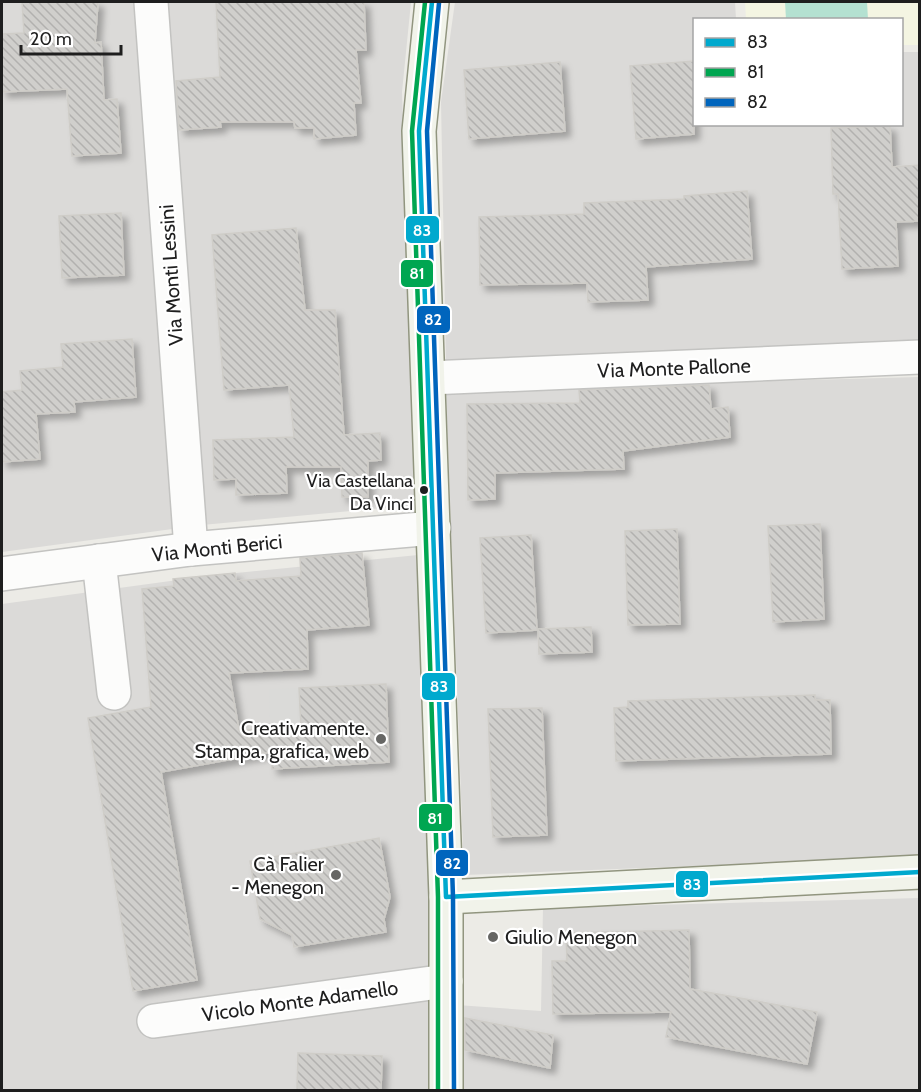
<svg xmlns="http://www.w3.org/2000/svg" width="921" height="1092" font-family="Cabin,sans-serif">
	<defs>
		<pattern id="building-back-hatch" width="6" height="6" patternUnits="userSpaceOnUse" patternTransform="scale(1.5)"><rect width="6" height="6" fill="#d0cfcc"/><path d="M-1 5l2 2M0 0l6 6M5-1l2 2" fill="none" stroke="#b2b1af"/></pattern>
		<filter id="shadow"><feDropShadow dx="5.5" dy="5.5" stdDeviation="3" flood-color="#0004"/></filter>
	</defs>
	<rect width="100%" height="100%" fill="#ecebe6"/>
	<g fill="#dbdad8">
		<polygon points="2,2 411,2 402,92 415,505 202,525 2,552"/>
		<polygon points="455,2 735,2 736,19 694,20 694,124 902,124 902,52 919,52 919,348 446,362 441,102"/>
		<polygon points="919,377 919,857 464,875 446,390"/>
		<polygon points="418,555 431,880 431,1090 2,1090 2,604 207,576"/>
		<polygon points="919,898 919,1090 456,1090 457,1005 541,1011 543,908"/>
	</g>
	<polygon fill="#f4f5e2" points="745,2 919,2 919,45 902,45 902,20 746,19"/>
	<polygon fill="#dadad8" points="299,688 301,727 270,728 269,689"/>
	<polygon fill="#b4e1d1" points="785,2 867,2 868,19 786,19"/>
	<g fill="url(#building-back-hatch)" stroke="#cfcdc8" stroke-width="1.5" filter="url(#shadow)">
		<polygon points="22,2 98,2 95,43 101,42 104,100 117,99 121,153 72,156 67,89 2,92 2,34 24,33"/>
		<polygon points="216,2 364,2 366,50 356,50 361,103 354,103 356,135 314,139 314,128 295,128 294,122 220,122 221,127 179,130 176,81 220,77"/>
		<polygon points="694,61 694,134 636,139 630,66"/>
		<polygon points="560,62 565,131 469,139 464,70"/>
		<polygon points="890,126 892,167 920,165 920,221 896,222 898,266 842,269 838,194 833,194 831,128"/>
		<polygon points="747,191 752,259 646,267 648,300 588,302 587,283 480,285 479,217 584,214 584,203 684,199 684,196"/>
		<polygon points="121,213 124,275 62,278 59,216"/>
		<polygon points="296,228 305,310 335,310 344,435 380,433 381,460 368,461 368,497 342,497 341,467 286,467 287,493 236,495 236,479 214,480 213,440 294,437 289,385 224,390 212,235"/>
		<polygon points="132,339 136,397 74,402 75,412 36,414 40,459 2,462 2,392 22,390 20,371 63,367 61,344"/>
		<polygon points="709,385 711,409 728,407 730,437 623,451 624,469 495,473 495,499 468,500 467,404 580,403 579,390"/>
		<polygon points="820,524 824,619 773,622 768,526"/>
		<polygon points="677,529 680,624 628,625 625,531"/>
		<polygon points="531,535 537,630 486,633 480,538"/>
		<polygon points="362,553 369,625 307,630 308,669 229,673 239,730 301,727 299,688 386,684 389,762 272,769 272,752 161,772 197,980 133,991 88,718 151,707 142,589 174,586 173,579 235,573 236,581 301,576 300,558"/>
		<polygon points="591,627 592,652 539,654 538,629"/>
		<polygon points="815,695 815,700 830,700 831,754 616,761 614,708 628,707 628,701"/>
		<polygon points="542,708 547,835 493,837 488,709"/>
		<polygon points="379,838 390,897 384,919 386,932 294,947 292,935 260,919 250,861"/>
		<polygon points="689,930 690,989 817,1012 807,1064 666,1037 671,1012 553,1014 552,961 567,961 566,933"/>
		<polygon points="465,1018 553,1035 550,1068 465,1050"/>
		<polygon points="298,1053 382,1056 381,1090 297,1090"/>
	</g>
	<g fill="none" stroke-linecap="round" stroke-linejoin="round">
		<defs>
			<g id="street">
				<polyline points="151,2 191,549"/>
				<polyline points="429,378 920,357"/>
				<polyline points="99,561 114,693"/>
				<polyline points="2,574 191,549 434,528"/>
				<polyline points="154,1021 446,981"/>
			</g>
			<g id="secondary">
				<polyline points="432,2 419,131 446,897 446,1090"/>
				<polyline points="446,897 920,872"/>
			</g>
		</defs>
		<use href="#street" stroke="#c3c3c1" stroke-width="36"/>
		<use href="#secondary" stroke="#91957f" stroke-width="36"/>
		<use href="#street" stroke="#fcfcfb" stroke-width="33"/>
		<use href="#secondary" stroke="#f1f3ea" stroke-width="33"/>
		<defs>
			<polyline id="bus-1" points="432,2 419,131 446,897 920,872"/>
			<polyline id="bus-2" points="425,2 412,131 438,897 438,1090"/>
			<polyline id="bus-3" points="439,3 427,131 453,897 454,1090"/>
		</defs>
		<use href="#bus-1" stroke="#fff" stroke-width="9"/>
		<use href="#bus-2" stroke="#fff" stroke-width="9"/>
		<use href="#bus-3" stroke="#fff" stroke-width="9"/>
		<use href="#bus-1" stroke="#00a9ce" stroke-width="4.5"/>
		<use href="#bus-2" stroke="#00a651" stroke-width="4.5"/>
		<use href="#bus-3" stroke="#0065bd" stroke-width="4.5"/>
	</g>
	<circle fill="#1e1e1e" stroke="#fff" stroke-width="2" cx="424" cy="490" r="5"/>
	<g fill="#666664" stroke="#fff" stroke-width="2">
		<circle cx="381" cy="739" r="6"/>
		<circle cx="336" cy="875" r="6"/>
		<circle cx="493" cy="937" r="6"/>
	</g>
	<g text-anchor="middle" stroke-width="4.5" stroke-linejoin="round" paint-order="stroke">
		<g font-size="18" fill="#1e1e1e" stroke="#fff" text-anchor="end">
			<text x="413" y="487">Via Castellana<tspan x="413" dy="23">Da Vinci</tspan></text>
		</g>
		<g font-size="20" fill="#1e1e1e" stroke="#fff">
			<text transform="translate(171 275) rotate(-94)" y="7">Via Monti Lessini</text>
			<text transform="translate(674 368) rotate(-2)" y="7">Via Monte Pallone</text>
			<text transform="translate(217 548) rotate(-6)" y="7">Via Monti Berici</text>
			<text transform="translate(300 1001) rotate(-8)" y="7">Vicolo Monte Adamello</text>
		</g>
		<g font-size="20" fill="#1e1e1e" stroke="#fff" text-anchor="end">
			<text x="369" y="735">Creativamente.<tspan x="369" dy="23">Stampa, grafica, web</tspan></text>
			<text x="324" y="871">Cà Falier<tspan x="324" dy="23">- Menegon</tspan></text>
			<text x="505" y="944" text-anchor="start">Giulio Menegon</text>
		</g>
	</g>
	<g stroke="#fff" stroke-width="2">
		<rect x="405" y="215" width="35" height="29" rx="6" fill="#00a9ce"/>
		<rect x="400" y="259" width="34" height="29" rx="6" fill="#00a651"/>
		<rect x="416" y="305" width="35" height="29" rx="6" fill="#0065bd"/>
		<rect x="421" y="672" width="35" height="29" rx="6" fill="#00a9ce"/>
		<rect x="418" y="803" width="35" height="29" rx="6" fill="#00a651"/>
		<rect x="435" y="849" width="34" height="28" rx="6" fill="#0065bd"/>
		<rect x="675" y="870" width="34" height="28" rx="6" fill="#00a9ce"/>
	</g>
	<g font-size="16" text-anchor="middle" font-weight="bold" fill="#fff">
		<text x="422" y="236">83</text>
		<text x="417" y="279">81</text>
		<text x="433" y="325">82</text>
		<text x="439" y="692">83</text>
		<text x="435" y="824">81</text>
		<text x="452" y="869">82</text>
		<text x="692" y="890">83</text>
	</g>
	<rect width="921" height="1092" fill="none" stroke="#1e1e1e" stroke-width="6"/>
	<rect x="693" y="18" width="210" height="108" fill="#ffffff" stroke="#a5a5a5" stroke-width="1.5"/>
	<rect x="705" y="38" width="30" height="9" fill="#00a9ce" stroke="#a5a5a5" stroke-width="1.5"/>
	<text x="747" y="48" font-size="18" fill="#1e1e1e">83</text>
	<rect x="705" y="68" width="30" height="9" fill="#00a651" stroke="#a5a5a5" stroke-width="1.5"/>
	<text x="747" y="78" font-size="18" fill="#1e1e1e">81</text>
	<rect x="705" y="98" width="30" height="9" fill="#0065bd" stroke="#a5a5a5" stroke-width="1.5"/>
	<text x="747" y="108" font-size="18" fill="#1e1e1e">82</text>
	<path d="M21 45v9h100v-9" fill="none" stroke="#1e1e1e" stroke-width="3"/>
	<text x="30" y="45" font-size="18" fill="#1e1e1e" stroke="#ffffff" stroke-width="4.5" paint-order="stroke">20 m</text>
</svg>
